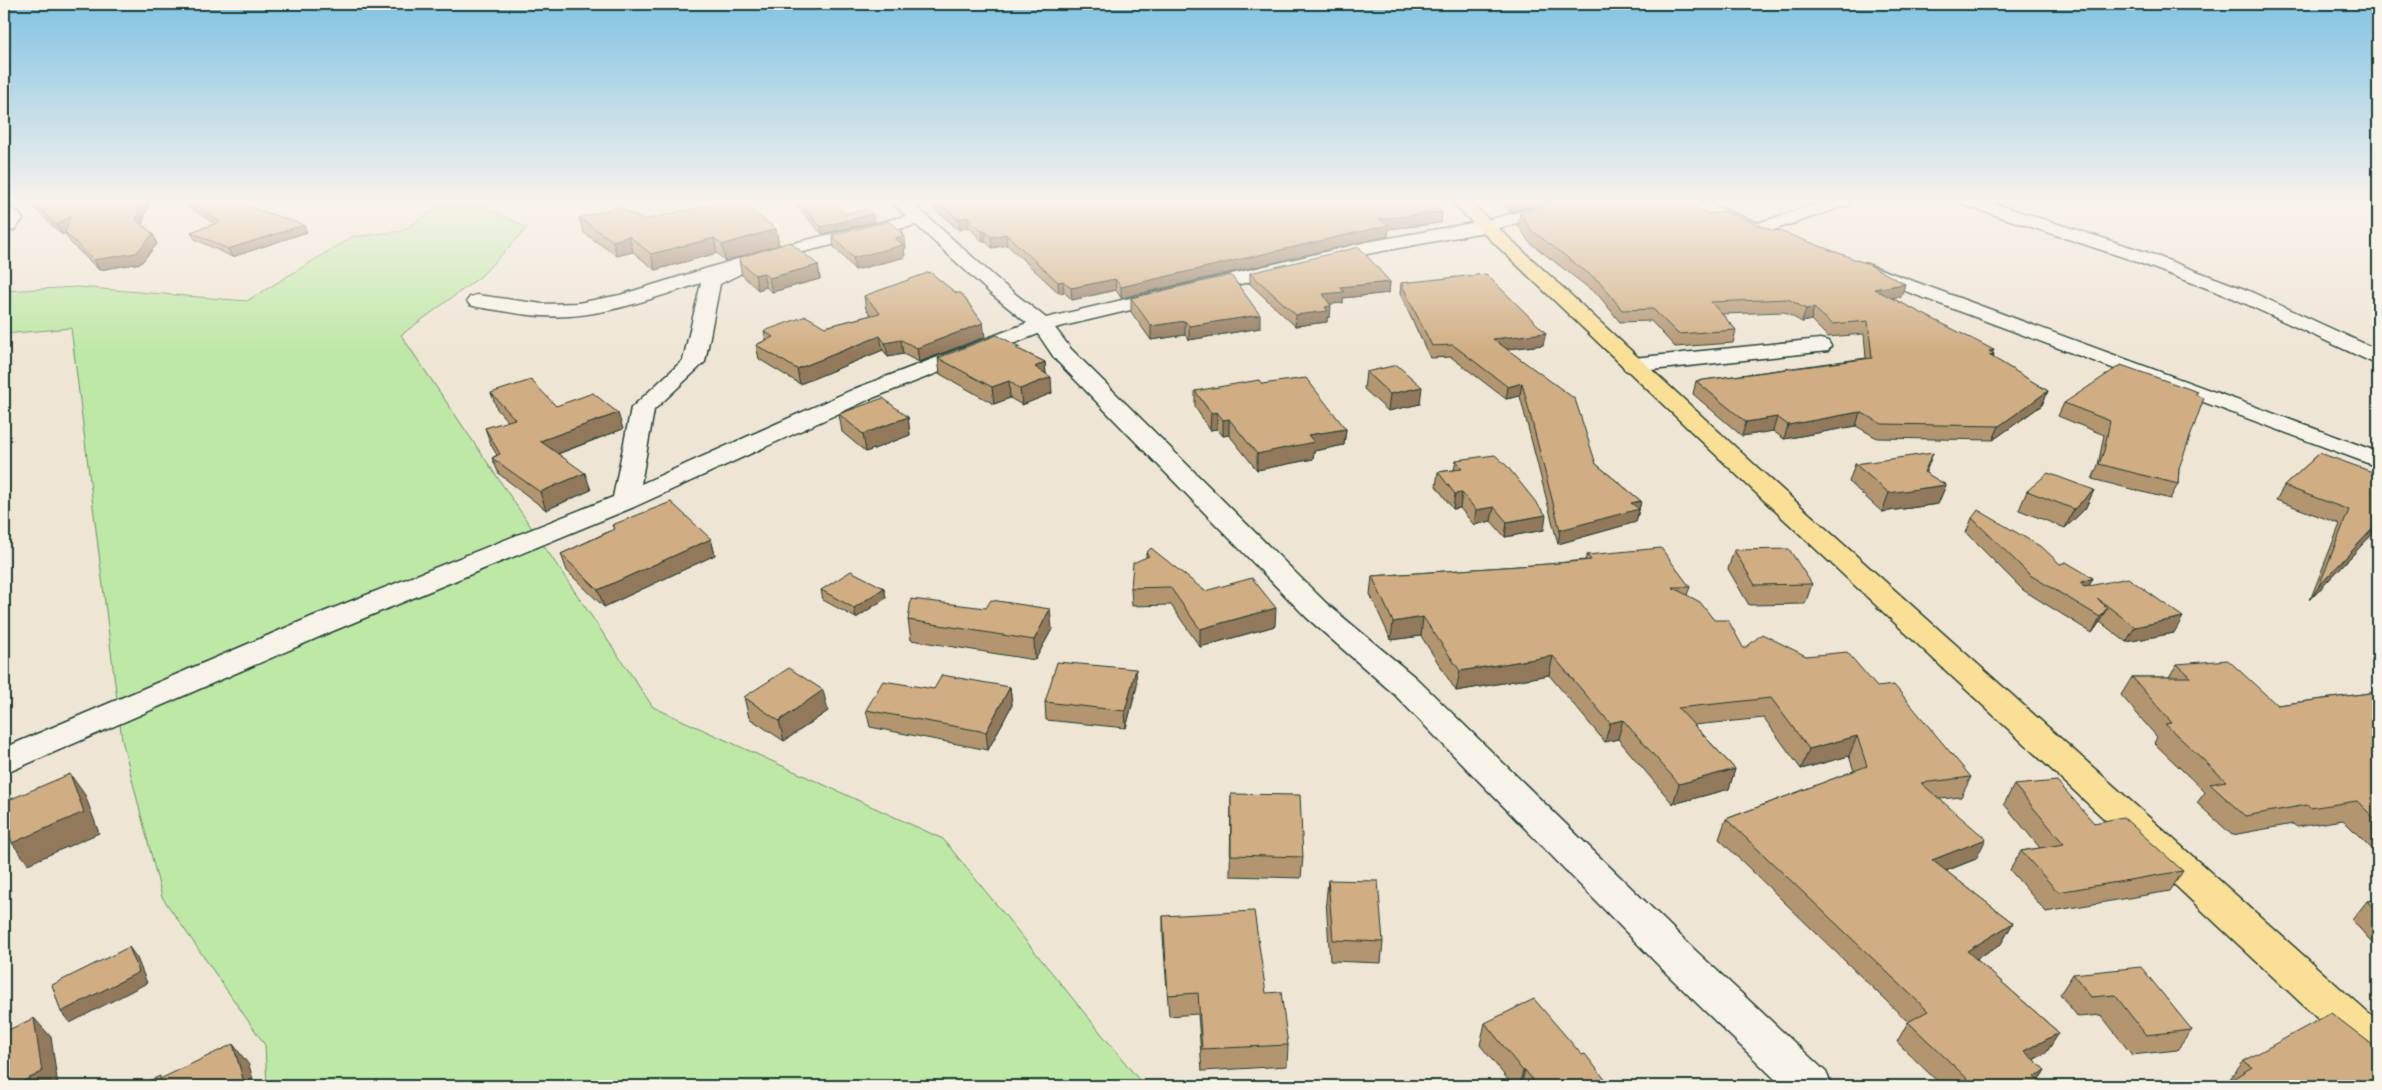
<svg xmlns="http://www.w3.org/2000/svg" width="2382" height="1090" font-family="Caveat,sans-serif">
	<rect width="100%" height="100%" fill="#efe5d4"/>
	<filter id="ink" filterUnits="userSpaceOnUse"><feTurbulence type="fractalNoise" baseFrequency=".02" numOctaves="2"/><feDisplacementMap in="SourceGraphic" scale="10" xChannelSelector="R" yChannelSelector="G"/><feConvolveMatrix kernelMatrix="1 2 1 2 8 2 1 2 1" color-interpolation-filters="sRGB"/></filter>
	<g filter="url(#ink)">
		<polygon fill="#bde8a5" stroke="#6e926c" points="448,201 473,201 527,228 480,277 401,335 653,707 943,839 1144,1086 267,1086 265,1045 162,897 122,740 71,328 4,334 4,291 78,287 247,301 352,237 402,231"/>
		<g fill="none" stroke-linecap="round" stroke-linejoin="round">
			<defs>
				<g id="minor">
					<path d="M 891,201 L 910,201 L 1004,285 L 1046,318 L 1367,242 L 1483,221 L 1560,201 L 1588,201 L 1585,205 L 1484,232 L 1367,254 L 1055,328 L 1071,349 L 1326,603 L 1416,678 L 1696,951 L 1826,1072 L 1832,1086 L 1782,1086 L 1668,975 L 1394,694 L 1306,617 L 1055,359 L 1038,334 L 870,399 L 634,507 L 333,631 L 4,774 L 4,748 L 311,617 L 613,497 L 631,408 L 683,360 L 701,283 C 650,299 596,320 542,316 C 521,315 499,310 477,307 L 470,305 L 467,301 L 470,297 L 477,295 L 543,304 L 578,303 L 620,295 L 773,248 L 906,216 ZM 916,225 L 990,293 L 1027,323 L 854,389 L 641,484 L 654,410 L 705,362 L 720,284 L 740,274 L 743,270 L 786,256 Z"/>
					<polygon points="1678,201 1702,201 1758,223 1826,201 1851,201 1848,205 1759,235 1681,205"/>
					<polygon points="1961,201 1986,201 2143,251 2247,290 2378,350 2378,365 2233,298 2129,259 1964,205"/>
					<polygon points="4,207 17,211 23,219 14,230 4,230"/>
					<polygon points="1864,263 2378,452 2378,467 1857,273 1854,269 1857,265"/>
					<polygon points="1820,339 1828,341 1831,346 1828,351 1633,372 1625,370 1622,365 1625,360 1633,358"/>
				</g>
				<polygon id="major" points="1450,201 1469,201 1757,467 2378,1022 2378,1067 2363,1061 1739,477"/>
			</defs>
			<use href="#minor" stroke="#1f3d34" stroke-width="3"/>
			<use href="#major" stroke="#1f3d34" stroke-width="3"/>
			<use href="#minor" fill="#f7f3e8" fill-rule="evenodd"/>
			<use href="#major" fill="#fadf96" fill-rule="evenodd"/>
		</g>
		<g fill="#b39570" stroke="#1f3d34">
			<polygon points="4,201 150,201 142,224 153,234 157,244 141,263 99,270 70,242 65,233 62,235 32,206 4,204"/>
			<polygon points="180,201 232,201 307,232 232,257 195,239 191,232 215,224"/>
			<polygon points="792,201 832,201 845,214 874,222 822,234"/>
			<polygon points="926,201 1305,201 1307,202 1442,212 1441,223 1389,229 1388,236 1121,298 1116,290 1072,300 1064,292 1059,293 1007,245 992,248 986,242 983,242 969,227 959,230 926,202"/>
			<polygon points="1502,201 1554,201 1510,212"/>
			<polygon points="1520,213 1710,214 1774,231 1905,284 1901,297 1892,298 1994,354 1993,358 2048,391 2042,405 1993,440 1877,438 1856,426 1784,439 1773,431 1742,436 1693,394 1696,381 1866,358 1864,334 1828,337 1811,320 1802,322 1784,312 1722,314 1736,330 1733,343 1675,347 1651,321 1620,322 1599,296 1529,242 1518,225"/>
			<polygon points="579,218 643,220 776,229 779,245 725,261 717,253 655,270 633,252 617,256 584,233"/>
			<polygon points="903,232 906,248 904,248 905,257 855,270 834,247 832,235"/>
			<polygon points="739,261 818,265 820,279 772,292 766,287 758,290 742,275"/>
			<polygon points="1250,273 1390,282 1389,293 1343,298 1343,303 1330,304 1330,317 1327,317 1327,322 1295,326 1250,284"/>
			<polygon points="1401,283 1543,345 1507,349 1596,464 1641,501 1636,522 1558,544 1520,396 1506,399 1451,357 1430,358 1400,294"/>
			<polygon points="864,296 985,337 919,362 903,354 888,357 883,350 800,384 759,359 756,345 766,340 764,331 825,327 871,315 866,309"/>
			<polygon points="1131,298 1260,328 1189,340 1185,335 1151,340 1131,312"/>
			<polygon points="1020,350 1045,362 1046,373 1052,393 1022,405 1010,398 994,404 940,374 938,358"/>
			<polygon points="1366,372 1420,404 1388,411 1364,389"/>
			<polygon points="1262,384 1346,429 1344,445 1314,451 1313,459 1257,470 1229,435 1223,436 1217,429 1210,430 1195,407 1195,391"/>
			<polygon points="491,393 556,406 623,429 558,454 591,490 546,510 499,474 492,458 497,455 491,445 485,428 508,422 497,409"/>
			<polygon points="2196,395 2179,468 2178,484 2170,499 2092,479 2098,465 2104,435 2058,416 2064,403"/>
			<polygon points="839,414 908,417 910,435 866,452 842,432"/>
			<polygon points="2320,453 2378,528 2310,600 2340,524 2276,500 2284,486"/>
			<polygon points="1456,460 1544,530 1505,537 1491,521 1474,525 1460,508 1453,509 1436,486 1438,472 1454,470"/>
			<polygon points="1855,464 1925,473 1946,485 1938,504 1882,512 1849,482"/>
			<polygon points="2094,490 2085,509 2065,528 2019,510 2027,491"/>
			<polygon points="1972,518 2060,564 2093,578 2089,586 2174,633 2126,642 2100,622 2092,633 2023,590 1966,533"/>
			<polygon points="612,525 711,539 715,555 604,607 567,571 561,554 614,529"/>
			<polygon points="1734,550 1812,584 1805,604 1749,605 1728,569"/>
			<polygon points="1146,553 1205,591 1275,626 1200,647 1171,605 1132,606 1131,588 1146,557"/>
			<polygon points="1587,555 1690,587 1687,595 1744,649 1806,656 1877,687 1971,777 1961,797 1940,799 1976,859 1946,871 2013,923 2001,944 1976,959 2059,1033 2046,1053 2033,1060 2045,1070 2038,1081 2045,1086 1942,1086 1897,1042 1908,1022 1719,839 1726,819 1854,771 1849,756 1801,769 1764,718 1694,725 1735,769 1729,789 1673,804 1618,739 1605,742 1549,675 1456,691 1421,636 1391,640 1370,594 1372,576 1548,564 1585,560"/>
			<polygon points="884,588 886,598 856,618 823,600 821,590"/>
			<polygon points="908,620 1052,629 1035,660 911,640"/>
			<polygon points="2177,664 2277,705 2378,692 2378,855 2343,820 2297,827 2293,824 2232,835 2197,803 2205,792 2154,743 2157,737 2121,695 2132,677 2169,677"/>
			<polygon points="1137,686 1126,728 1046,720 1045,702"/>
			<polygon points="1010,687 1012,705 988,750 870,727 866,710 934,689"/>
			<polygon points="744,697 828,711 784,741 749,718"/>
			<polygon points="2014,785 2094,823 2183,871 2170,891 2046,912 2010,870 2021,851 2040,848 2004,804"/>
			<polygon points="1231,794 1303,857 1301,878 1230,876"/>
			<polygon points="1328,880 1383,942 1381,963 1330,961 1326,901"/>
			<polygon points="2378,900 2378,949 2352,920 2367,901"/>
			<polygon points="1163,916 1266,993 1288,1045 1287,1066 1202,1071 1198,1014 1169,1016 1163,937"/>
			<polygon points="2073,974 2192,1030 2177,1050 2132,1055 2101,1015 2078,1017 2060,994"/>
			<polygon points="1485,1023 1610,1086 1513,1086 1480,1045"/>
			<polygon points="2244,1061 2378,1086 2224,1086"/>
		</g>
		<g fill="#92795b" stroke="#1f3d34">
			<polygon points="142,201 150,201 141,228 136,219"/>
			<polygon points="1511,201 1554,201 1510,212"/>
			<polygon points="1442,212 1441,223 1389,229 1388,236 1121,298 1121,287 1379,219"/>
			<polygon points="873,214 874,222 822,234 821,227"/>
			<polygon points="71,216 76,226 62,235 57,225"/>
			<polygon points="968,217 969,227 959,230 958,219"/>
			<polygon points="304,225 307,232 232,257 228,249"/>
			<polygon points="776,229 779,245 725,261 722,245"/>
			<polygon points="982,231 985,231 986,242 983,242"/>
			<polygon points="900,232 903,232 904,236 906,248 904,248 905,257 855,270 853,258"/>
			<polygon points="153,234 157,244 141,263 99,270 94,260"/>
			<polygon points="1006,234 1007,245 992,248 991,237"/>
			<polygon points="629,236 633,252 617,256 613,241"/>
			<polygon points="714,238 717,253 655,270 651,254"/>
			<polygon points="818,265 820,279 772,292 769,278"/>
			<polygon points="763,273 766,287 758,290 755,275"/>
			<polygon points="1115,279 1116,290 1072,300 1071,288"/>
			<polygon points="1063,281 1064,292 1059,293 1058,282"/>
			<polygon points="1390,282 1389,293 1343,298 1343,303 1322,305 1323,294 1340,287"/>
			<polygon points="1905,284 1901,297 1870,301 1874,289"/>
			<polygon points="1331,306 1330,317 1327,317 1327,322 1295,326 1296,315 1325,307"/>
			<polygon points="1814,308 1811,320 1802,322 1806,309"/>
			<polygon points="1260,315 1260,328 1189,340 1189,326"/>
			<polygon points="1185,321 1185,335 1151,340 1151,326"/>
			<polygon points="983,323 985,337 919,362 917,348"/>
			<polygon points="1546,333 1543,345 1491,351 1493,339"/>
			<polygon points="880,336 883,350 800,384 797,369"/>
			<polygon points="901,340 903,354 888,357 885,343"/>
			<polygon points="1994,350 1992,354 1994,354 1989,367 1989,351"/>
			<polygon points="1045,362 1046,378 1035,367"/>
			<polygon points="1051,377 1052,393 1022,405 1020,389"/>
			<polygon points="1009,381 1010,398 994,404 992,387"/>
			<polygon points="1522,383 1520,396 1506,399 1508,387"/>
			<polygon points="1422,387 1420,404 1388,411 1390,394"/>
			<polygon points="2048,391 2042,405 1993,440 1999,426"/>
			<polygon points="1217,412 1217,429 1210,430 1211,413"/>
			<polygon points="1860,412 1856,426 1784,439 1788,425"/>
			<polygon points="618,413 623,429 546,458 540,441"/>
			<polygon points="908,417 910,435 866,452 863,434"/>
			<polygon points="1777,417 1773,431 1742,436 1746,422"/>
			<polygon points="1229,419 1229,435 1223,436 1223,420"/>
			<polygon points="1346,429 1344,445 1314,451 1313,459 1257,470 1257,454 1308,435"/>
			<polygon points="1933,453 1926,472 1917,489 1946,485 1938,504 1882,512 1889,493 1924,472"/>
			<polygon points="585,473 591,490 546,510 540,492"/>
			<polygon points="2094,490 2085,509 2065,528 2074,509"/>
			<polygon points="1462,493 1460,508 1453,509 1455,494"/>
			<polygon points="1641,501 1636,522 1558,544 1560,530 1631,503"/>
			<polygon points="1494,507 1491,521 1474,525 1476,510"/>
			<polygon points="1546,515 1544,530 1505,537 1507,522"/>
			<polygon points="4,523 8,529 4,536"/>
			<polygon points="2378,523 2378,528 2310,600 2319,586"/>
			<polygon points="711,539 715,555 604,607 598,590"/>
			<polygon points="2093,578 2085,593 2080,583"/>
			<polygon points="884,588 886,598 856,618 854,608"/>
			<polygon points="1276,608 1275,626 1200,647 1200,629"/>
			<polygon points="2107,608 2099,623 2092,633 2100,617"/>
			<polygon points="1050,609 1052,629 1035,660 1034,640"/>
			<polygon points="1423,617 1421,636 1391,640 1393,622"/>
			<polygon points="2183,617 2174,633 2126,642 2135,627"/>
			<polygon points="1553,656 1549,675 1456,691 1460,671"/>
			<polygon points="1136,669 1137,686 1126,728 1125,711"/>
			<polygon points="1010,687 1012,705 988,750 986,732"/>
			<polygon points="823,690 828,711 784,741 779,721"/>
			<polygon points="1623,720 1618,739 1605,742 1610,723"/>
			<polygon points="1857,736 1849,756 1801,769 1809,749"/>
			<polygon points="1735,769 1729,789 1673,804 1679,784"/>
			<polygon points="70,774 85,795 99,833 28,864 12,843"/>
			<polygon points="1986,839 1976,859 1922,880 1932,860"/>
			<polygon points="2013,923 2001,944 1956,971 1967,951"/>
			<polygon points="129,947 137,958 147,983 70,1023 61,1012"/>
			<polygon points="34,1018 51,1037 58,1086 13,1086"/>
			<polygon points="2059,1033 2046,1053 2011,1071 2024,1051"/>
			<polygon points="233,1044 249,1065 255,1086 245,1086"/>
			<polygon points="1525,1070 1521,1086 1519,1086 1523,1071"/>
			<polygon points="2045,1070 2035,1086 2034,1077"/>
		</g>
		<g fill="#d0ad82" stroke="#1f3d34">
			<polygon points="31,201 142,201 136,219 153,234 136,253 94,260 65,232 71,216 57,225"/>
			<polygon points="188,201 232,201 304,225 228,249 191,232 220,222"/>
			<polygon points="728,201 740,201 776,229 722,245 714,238 651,254 629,236 613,241 579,218 619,207 643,220"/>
			<polygon points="797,201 832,201 845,214 865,209 873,214 821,227"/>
			<polygon points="936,201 1305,201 1307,202 1310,201 1429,201 1442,212 1379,219 1389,225 1121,287 1115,279 1071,288 1063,281 1058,282 1006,234 991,237 985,231 982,231 968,217 958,219"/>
			<polygon points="1569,201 1678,201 1710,214 1724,211 1774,231 1777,230 1868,264 1905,284 1874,289 1994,350 1989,351 1994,354 1989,355 2048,391 1999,426 1882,424 1860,412 1788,425 1777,417 1746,422 1696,381 1872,358 1868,321 1832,324 1814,308 1806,309 1788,299 1711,302 1736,330 1678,334 1653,309 1622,310 1601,283 1531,230 1520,213"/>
			<polygon points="888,221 903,232 900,232 904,236 895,238 903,245 853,258 832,235"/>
			<polygon points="790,242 818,265 769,278 763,273 755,275 739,261 741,257"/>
			<polygon points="1359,247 1390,282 1340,287 1344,292 1323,294 1331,306 1325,307 1328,311 1296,315 1250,273"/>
			<polygon points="930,272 956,293 961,293 983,323 917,348 901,340 885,343 880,336 797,369 756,345 773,337 764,331 806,316 825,327 880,313 864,296"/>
			<polygon points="1486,274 1546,333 1493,339 1575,399 1596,464 1641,501 1631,503 1639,509 1560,530 1522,383 1508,387 1453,345 1432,346 1401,283"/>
			<polygon points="1231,275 1260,315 1189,326 1185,321 1151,326 1131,298"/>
			<polygon points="997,335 1020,347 1016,348 1045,362 1035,367 1051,377 1020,389 1009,381 992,387 938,358"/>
			<polygon points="1397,365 1422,387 1390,394 1366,372"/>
			<polygon points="2121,365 2198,392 2195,394 2204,398 2179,468 2178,484 2099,464 2104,451 2110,421 2064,403"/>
			<polygon points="1306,378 1346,429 1308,435 1314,442 1257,454 1229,419 1223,420 1217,412 1211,413 1195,391 1259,380 1262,384"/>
			<polygon points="531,380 556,406 593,393 618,413 540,441 585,473 540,492 492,458 500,454 485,428 515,419 491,393"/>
			<polygon points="883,398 908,417 863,434 839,414"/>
			<polygon points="1933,453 1924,472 1946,485 1889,493 1855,464"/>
			<polygon points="2320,453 2378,474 2378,523 2319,586 2349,510 2284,486"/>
			<polygon points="1495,455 1507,466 1546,515 1507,522 1494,507 1476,510 1462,493 1455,494 1438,472 1462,469 1456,460"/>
			<polygon points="2048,473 2094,490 2074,509 2027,491"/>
			<polygon points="671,502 711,539 598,590 561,554 615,529 612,525"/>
			<polygon points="1978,510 2043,548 2060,564 2066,562 2093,578 2080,583 2084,587 2128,578 2183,617 2135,627 2097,598 2107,608 2100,617 2030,575 1972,518"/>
			<polygon points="1151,548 1205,591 1252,578 1276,608 1200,629 1170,587 1131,588 1133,563 1149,556 1146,553"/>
			<polygon points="1661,548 1690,587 1672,587 1700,602 1714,620 1728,620 1744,649 1762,634 1806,656 1847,652 1877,687 1894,685 1971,777 1921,783 1986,839 1932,860 2013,923 1967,951 2059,1033 2024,1051 2045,1070 2034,1077 2045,1086 1975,1086 1908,1022 1928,1011 1726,819 1867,766 1857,736 1809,749 1771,698 1678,708 1735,769 1679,784 1623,720 1610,723 1553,656 1460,671 1423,617 1393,622 1372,576 1548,564 1591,560 1587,555"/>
			<polygon points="1789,549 1812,584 1755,585 1734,550"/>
			<polygon points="851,571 884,588 854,608 821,590"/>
			<polygon points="911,599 986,608 991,600 1050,609 1034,640 908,620"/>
			<polygon points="2228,660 2277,705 2378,692 2378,822 2357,801 2310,808 2307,805 2245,816 2210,784 2226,781 2165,724 2172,723 2132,677 2191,677 2177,664"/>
			<polygon points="1057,662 1136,669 1125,711 1045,702"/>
			<polygon points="789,668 823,690 779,721 744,697"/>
			<polygon points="942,675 1010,687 986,732 866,710 883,681 934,689"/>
			<polygon points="70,774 84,812 12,843 4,815 4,802"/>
			<polygon points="2057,781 2094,823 2123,817 2183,871 2058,892 2021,851 2064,844 2014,785"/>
			<polygon points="1231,794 1300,795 1303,857 1231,855"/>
			<polygon points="1328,880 1378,881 1383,942 1333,940"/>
			<polygon points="2378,900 2378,913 2367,901"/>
			<polygon points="1254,911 1266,993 1281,992 1288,1045 1202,1049 1198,993 1168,995 1163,916"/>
			<polygon points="129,947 139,972 61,1012 52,985"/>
			<polygon points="2141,967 2192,1030 2146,1035 2115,995 2091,997 2073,974"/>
			<polygon points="1534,999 1582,1055 1585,1054 1610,1086 1537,1086 1525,1070 1523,1071 1485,1023"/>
			<polygon points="2331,1013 2378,1049 2378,1086 2236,1086 2229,1081 2252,1067 2244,1061"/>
			<polygon points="34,1018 42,1072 13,1086 4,1086 4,1032"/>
			<polygon points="233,1044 245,1086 137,1086 160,1076 160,1079"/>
		</g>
	</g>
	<linearGradient id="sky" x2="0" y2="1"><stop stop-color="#81c3e4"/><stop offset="0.57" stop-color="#f8f3ec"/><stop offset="1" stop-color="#f8f3ec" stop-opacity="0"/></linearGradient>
	<rect width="2382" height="353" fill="url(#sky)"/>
	<rect width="2382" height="1090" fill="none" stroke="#f7f3e8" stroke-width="20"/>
	<rect x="10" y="10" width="2362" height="1070" fill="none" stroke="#1f3d34" stroke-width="2" filter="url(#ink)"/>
</svg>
